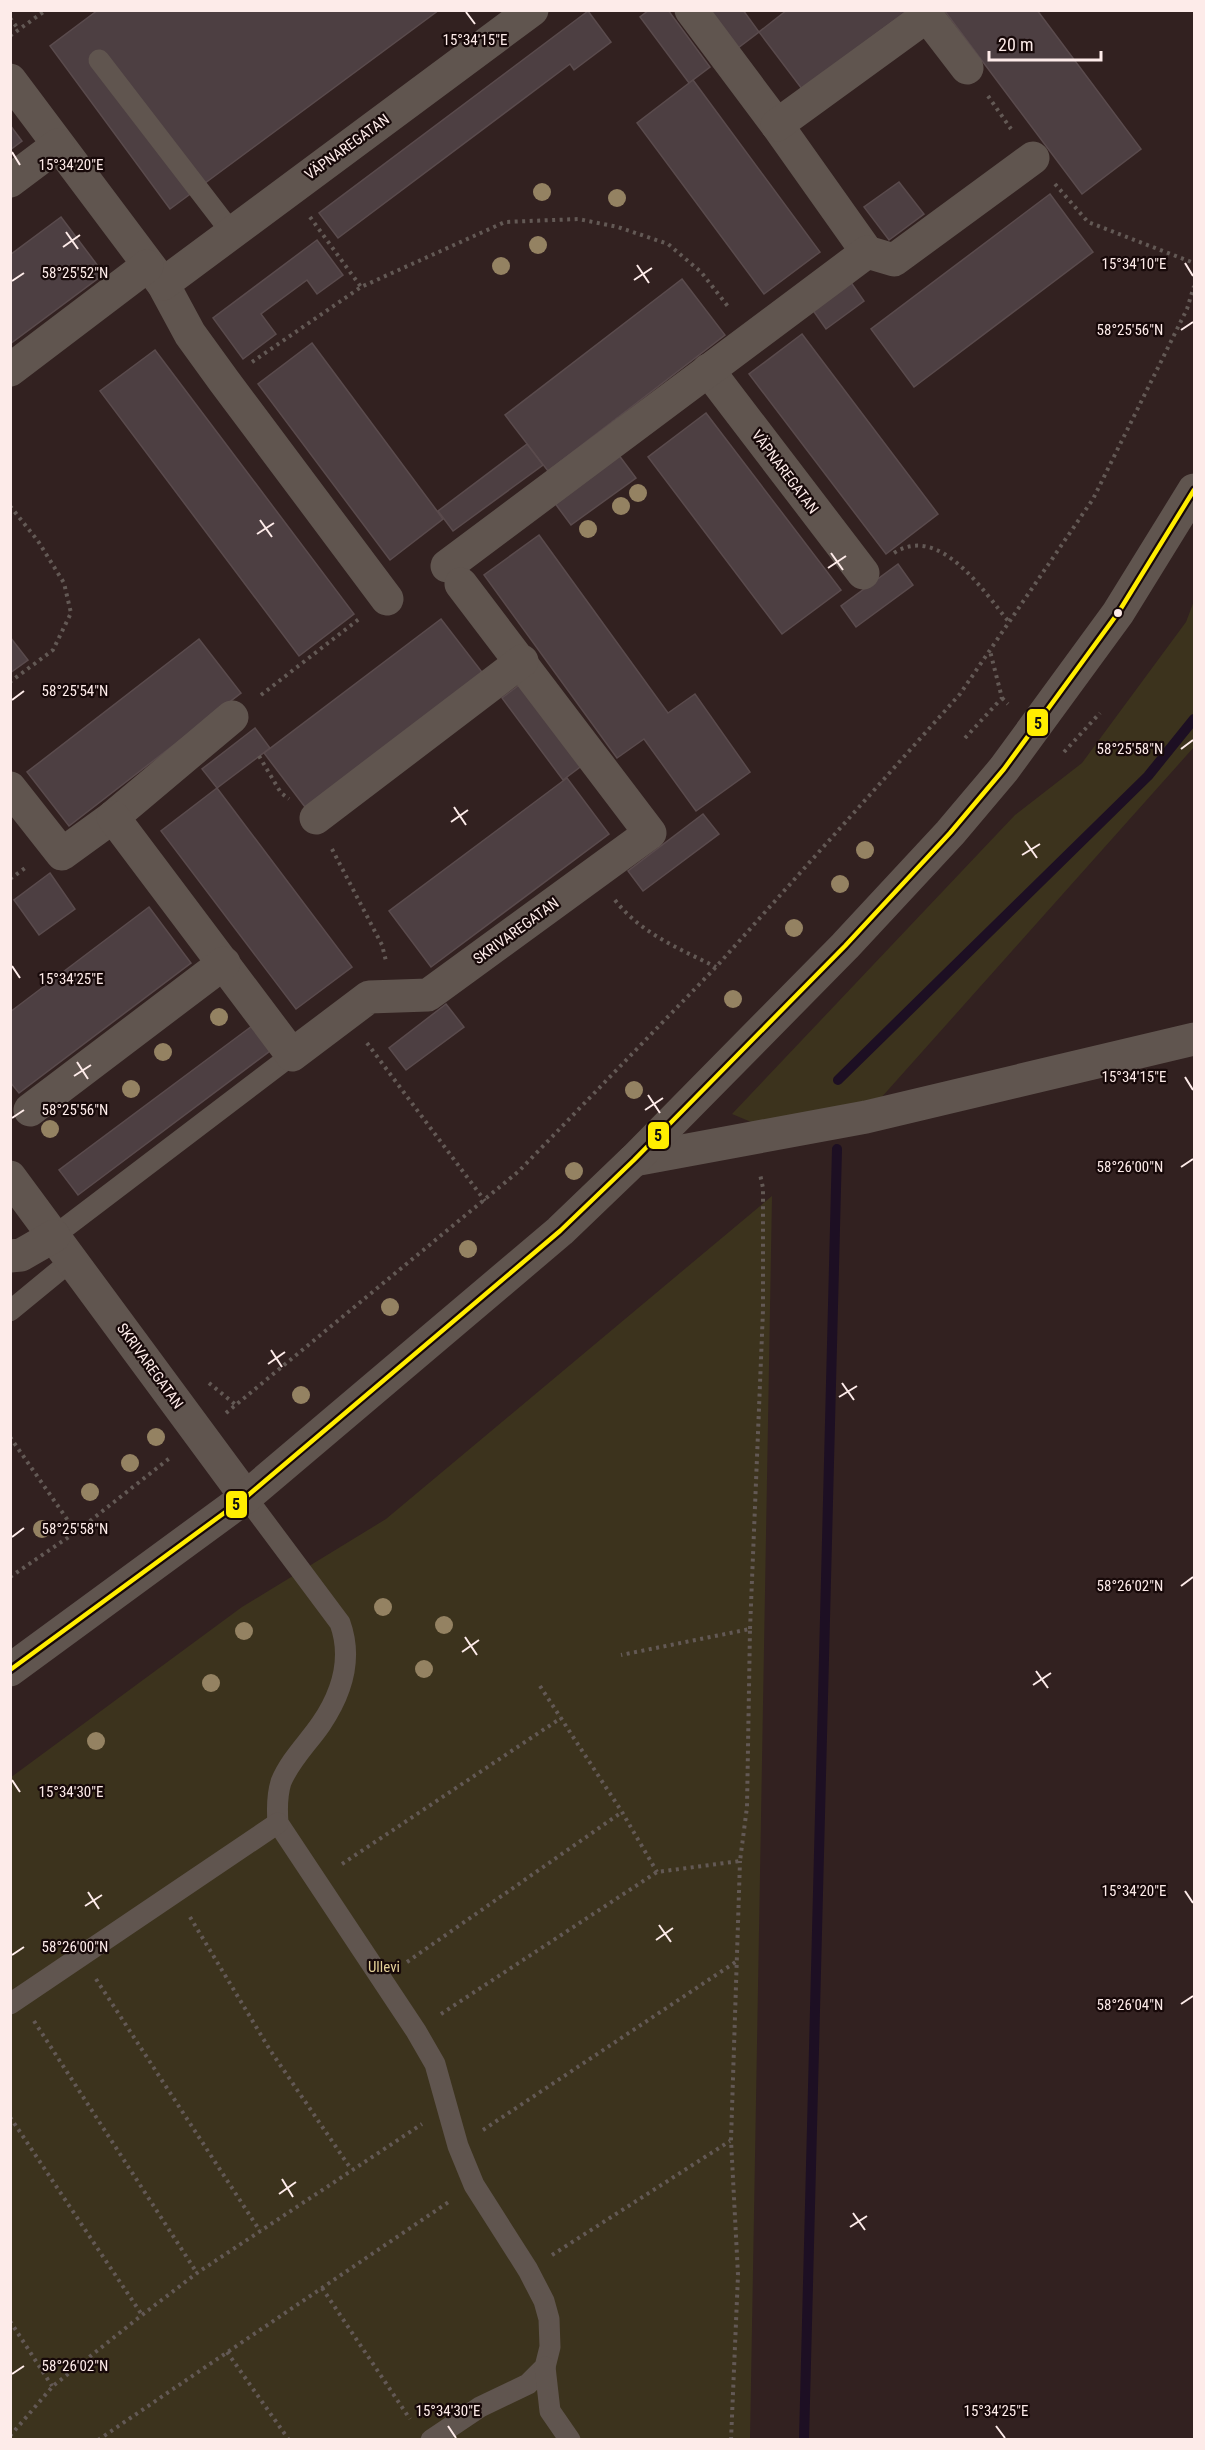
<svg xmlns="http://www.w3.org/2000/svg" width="1205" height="2450" font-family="'Roboto Condensed',sans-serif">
	<rect width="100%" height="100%" fill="#322120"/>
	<g fill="#3c331d">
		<polygon points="1194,601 1194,747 880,1099 756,1124 732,1114 1015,815 1082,763 1186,622"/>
		<polygon points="772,1196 750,2439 11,2439 10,1778 242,1607 386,1519"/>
	</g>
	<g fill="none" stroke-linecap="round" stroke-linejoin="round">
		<g stroke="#1d0f23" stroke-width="10">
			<polyline points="838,1080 1148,776 1194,719"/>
			<polyline points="804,2440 837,1149"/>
		</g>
	</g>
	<g fill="#4d3f42" stroke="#5a4b4d" stroke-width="1.5">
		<polygon points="98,10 439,10 170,209 50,46"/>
		<polygon points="649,10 668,10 710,67 689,83 640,17"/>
		<polygon points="709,10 743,10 759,32 738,48"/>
		<polygon points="787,10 908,10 802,89 759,32"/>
		<polygon points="944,10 1037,10 1141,149 1082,194"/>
		<polygon points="588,11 611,42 574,70 570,64 338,238 319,213"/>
		<polygon points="693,80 820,252 764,294 637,123"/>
		<polygon points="10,125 22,141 10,150"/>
		<polygon points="899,182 924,214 889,240 864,207"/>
		<polygon points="1050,194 1093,252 914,387 871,329"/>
		<polygon points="61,217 104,274 10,344 10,255"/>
		<polygon points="317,240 343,275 317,294 307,280 261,314 276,334 243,359 213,318"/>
		<polygon points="682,279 725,335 548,471 505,415"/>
		<polygon points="850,281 864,301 826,329 812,309"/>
		<polygon points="802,334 938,514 886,554 749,374"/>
		<polygon points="312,343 443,519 390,560 258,384"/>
		<polygon points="155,350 354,614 299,656 100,391"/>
		<polygon points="706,413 841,590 782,634 648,457"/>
		<polygon points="527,444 543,465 453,531 438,511"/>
		<polygon points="618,454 636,478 571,525 554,502"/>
		<polygon points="539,535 668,713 695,694 750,772 696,811 644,739 617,758 484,575"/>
		<polygon points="898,564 913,585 856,627 841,606"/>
		<polygon points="441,619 485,676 308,811 264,753"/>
		<polygon points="10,637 28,660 10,673"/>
		<polygon points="199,639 241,693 69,826 27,772"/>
		<polygon points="523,682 584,764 563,780 502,698"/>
		<polygon points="255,728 270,748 217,788 202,769"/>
		<polygon points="567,778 609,834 431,967 389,911"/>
		<polygon points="217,788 352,967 296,1009 161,831"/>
		<polygon points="703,814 719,834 643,891 628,871"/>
		<polygon points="50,873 75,909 39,935 14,900"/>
		<polygon points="149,907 191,963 19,1093 10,1082 10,1012"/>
		<polygon points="446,1004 464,1027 406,1070 389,1048"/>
		<polygon points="252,1026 270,1051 78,1195 59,1170"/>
	</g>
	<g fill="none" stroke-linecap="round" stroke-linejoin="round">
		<g stroke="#635955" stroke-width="4" stroke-dasharray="3 4.5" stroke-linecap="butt">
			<polyline points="10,18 19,30"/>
			<polyline points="10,36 46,10"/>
			<polyline points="988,96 1011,129"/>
			<polyline points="1055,184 1088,222 1194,263"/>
			<polyline points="310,217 361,287"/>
			<polyline points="252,362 361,287 505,222 578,219 618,227 668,244 701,272 730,309"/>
			<polyline points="10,506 38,541 64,583 71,613 53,650 10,682"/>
			<path d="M 894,553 C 940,523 984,592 1009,622"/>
			<polyline points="261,695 359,619"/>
			<polyline points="1002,698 1008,704"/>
			<polyline points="965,738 1002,698 990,651"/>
			<polyline points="1064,752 1100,713"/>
			<polyline points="259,756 281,793 289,799"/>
			<polyline points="332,849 382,945 386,961"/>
			<polyline points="10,879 28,866"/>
			<path d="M 615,900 C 640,933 680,949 716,967"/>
			<polyline points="367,1043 485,1201"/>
			<polyline points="209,1383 236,1405"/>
			<polyline points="226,1413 519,1171 716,967 960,694 1093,499 1187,309 1194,286"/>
			<polyline points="10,1437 76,1532"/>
			<polyline points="10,1577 76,1532 171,1457"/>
			<polyline points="750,1629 763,1310 763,1188 760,1174"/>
			<polyline points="540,1686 622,1812 657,1872"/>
			<polyline points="342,1864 561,1718"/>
			<polyline points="190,1917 270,2050 351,2169"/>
			<polyline points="407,1962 622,1812"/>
			<polyline points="96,1979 260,2231"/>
			<polyline points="441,2014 657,1872 740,1861 747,1807 750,1629 621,1655"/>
			<polyline points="34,2021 197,2273"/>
			<polyline points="10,2117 142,2315"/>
			<polyline points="483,2130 737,1961"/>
			<polyline points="552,2255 730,2141"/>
			<polyline points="322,2288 410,2419"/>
			<polyline points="10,2321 52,2386"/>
			<polyline points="227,2352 289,2440"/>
			<polyline points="10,2436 53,2386 142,2315 197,2273 422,2124"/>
			<polyline points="98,2440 450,2201"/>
			<polyline points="731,2440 738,2275 731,2140 740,1861"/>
		</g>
		<g stroke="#60554f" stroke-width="21">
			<polyline points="99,60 232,233"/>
			<polyline points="54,1236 292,1055"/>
			<polyline points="10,1311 72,1260"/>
			<path d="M 246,1497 L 340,1623 C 353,1659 342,1693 321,1724 C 308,1743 290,1760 281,1782 C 277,1795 277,1810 278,1823 L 416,2031 L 435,2064 L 458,2146 L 474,2185 L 528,2270 L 544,2301 L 549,2319 L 550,2347 L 545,2367 L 528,2384 L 480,2407 L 431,2440"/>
			<polyline points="10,2004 278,1823"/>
			<polyline points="545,2367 550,2411 570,2440"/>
		</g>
		<g stroke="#60554f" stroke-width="33">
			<polyline points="691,10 777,125 867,252"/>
			<polyline points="10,80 163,284 190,334 224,381 387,599"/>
			<polyline points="777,125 927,16 967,68"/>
			<polyline points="10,181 58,145"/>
			<polyline points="163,284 532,10"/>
			<polyline points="10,370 147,266"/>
			<polyline points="708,370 863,573"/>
			<polyline points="447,566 867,252 894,260 1033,158"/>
			<polyline points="10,788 62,854 113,817 232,717"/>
			<polyline points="113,817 292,1055 369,997 428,995 650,833 461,584"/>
			<polyline points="316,818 522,661"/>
			<polyline points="30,1110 224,963"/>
			<polyline points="634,1160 866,1117 1194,1039"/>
			<polyline points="10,1177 246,1497"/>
			<polyline points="10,1256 21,1255 54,1236"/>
		</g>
		<polyline stroke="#60554f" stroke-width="33" points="10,1670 246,1497 560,1231 634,1160 845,946 950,833 1004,769 1118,613 1194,490"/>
		<defs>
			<polyline id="bus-1" points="10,1670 246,1497 560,1231 634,1160 845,946 950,833 1004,769 1118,613 1194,490"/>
		</defs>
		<use href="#bus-1" stroke="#170909" stroke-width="9"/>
		<use href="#bus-1" stroke="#ffed00" stroke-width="4.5"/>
	</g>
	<g fill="#948262">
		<circle cx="542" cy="192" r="9"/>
		<circle cx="617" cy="198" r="9"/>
		<circle cx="538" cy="245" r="9"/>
		<circle cx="501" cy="266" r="9"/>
		<circle cx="638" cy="493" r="9"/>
		<circle cx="621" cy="506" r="9"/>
		<circle cx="588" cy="529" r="9"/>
		<circle cx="865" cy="850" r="9"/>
		<circle cx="840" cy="884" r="9"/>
		<circle cx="794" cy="928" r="9"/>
		<circle cx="733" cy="999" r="9"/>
		<circle cx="219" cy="1017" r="9"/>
		<circle cx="163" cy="1052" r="9"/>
		<circle cx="131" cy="1089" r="9"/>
		<circle cx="634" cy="1090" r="9"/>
		<circle cx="50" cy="1129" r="9"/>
		<circle cx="574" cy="1171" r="9"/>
		<circle cx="468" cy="1249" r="9"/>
		<circle cx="390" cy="1307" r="9"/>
		<circle cx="301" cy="1395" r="9"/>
		<circle cx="156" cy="1437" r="9"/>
		<circle cx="130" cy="1463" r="9"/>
		<circle cx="90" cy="1492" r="9"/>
		<circle cx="42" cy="1529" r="9"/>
		<circle cx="383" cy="1607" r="9"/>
		<circle cx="444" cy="1625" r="9"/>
		<circle cx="244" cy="1631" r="9"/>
		<circle cx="424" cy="1669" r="9"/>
		<circle cx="211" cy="1683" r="9"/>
		<circle cx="96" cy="1741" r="9"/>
	</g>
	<path fill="none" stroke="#fdebe9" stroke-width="2" d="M 466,12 L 475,24M 12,152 L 20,165M 66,232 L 78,249M 63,247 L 80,235M 1185,263 L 1193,276M 637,265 L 649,283M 634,280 L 652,268M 12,281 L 24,273M 1181,330 L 1193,322M 260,520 L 272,537M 257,534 L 274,523M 831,553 L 843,570M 828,568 L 846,556M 12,700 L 24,691M 1181,749 L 1193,740M 454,807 L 466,825M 451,822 L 468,810M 1025,841 L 1037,858M 1022,855 L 1040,844M 12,966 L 20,978M 77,1062 L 88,1079M 74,1076 L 91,1065M 1185,1077 L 1193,1090M 648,1095 L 660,1113M 645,1110 L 663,1098M 12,1118 L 24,1110M 1181,1167 L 1193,1159M 271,1350 L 282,1367M 268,1364 L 285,1352M 842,1383 L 854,1400M 839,1397 L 857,1386M 12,1537 L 24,1528M 1181,1586 L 1193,1577M 465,1637 L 477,1655M 462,1652 L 479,1640M 1036,1671 L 1048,1688M 1033,1685 L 1051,1673M 12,1780 L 20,1792M 1185,1891 L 1193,1903M 88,1892 L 99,1909M 85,1906 L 102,1895M 659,1925 L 671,1942M 656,1940 L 673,1928M 12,1955 L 24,1947M 1181,2004 L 1193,1996M 282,2179 L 293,2197M 279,2194 L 296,2182M 853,2213 L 865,2230M 850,2227 L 867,2216M 12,2374 L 24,2366M 448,2426 L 456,2438M 996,2426 L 1005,2438"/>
	<circle fill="#fdebe9" stroke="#170909" stroke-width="2" cx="1118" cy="613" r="5"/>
	<g text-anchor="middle" stroke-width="4.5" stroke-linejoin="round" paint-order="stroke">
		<g font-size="15" fill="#fdebe9" stroke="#170909">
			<text transform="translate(347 147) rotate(-36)" y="5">VÄPNAREGATAN</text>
			<text transform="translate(785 472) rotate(53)" y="5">VÄPNAREGATAN</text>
			<text transform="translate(516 931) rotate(-36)" y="5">SKRIVAREGATAN</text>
			<text transform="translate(150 1366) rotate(54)" y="5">SKRIVAREGATAN</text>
		</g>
		<g font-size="15" fill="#e4d198" stroke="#170909">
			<text x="384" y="1972">Ullevi</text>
		</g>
	</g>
	<g font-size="15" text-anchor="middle" fill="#fdebe9" stroke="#170909" stroke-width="4.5" stroke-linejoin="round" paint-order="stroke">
		<text x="475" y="45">15°34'15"E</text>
		<text x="71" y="170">15°34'20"E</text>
		<text x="1134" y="269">15°34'10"E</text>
		<text x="75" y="278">58°25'52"N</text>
		<text x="1130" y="335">58°25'56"N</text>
		<text x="75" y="696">58°25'54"N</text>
		<text x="1130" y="754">58°25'58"N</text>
		<text x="71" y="984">15°34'25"E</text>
		<text x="1134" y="1082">15°34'15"E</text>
		<text x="75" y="1115">58°25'56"N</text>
		<text x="1130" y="1172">58°26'00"N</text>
		<text x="75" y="1534">58°25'58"N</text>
		<text x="1130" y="1591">58°26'02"N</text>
		<text x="71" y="1797">15°34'30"E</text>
		<text x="1134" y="1896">15°34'20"E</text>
		<text x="75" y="1952">58°26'00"N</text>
		<text x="1130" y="2010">58°26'04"N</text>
		<text x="75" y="2371">58°26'02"N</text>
		<text x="448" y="2416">15°34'30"E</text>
		<text x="996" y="2416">15°34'25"E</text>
	</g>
	<g stroke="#170909" stroke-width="2">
		<rect x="1026" y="708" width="23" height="29" rx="6" fill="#ffed00"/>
		<rect x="647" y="1121" width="23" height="29" rx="6" fill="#ffed00"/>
		<rect x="225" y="1490" width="23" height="29" rx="6" fill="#ffed00"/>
	</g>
	<g font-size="16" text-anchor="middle" font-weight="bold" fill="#111">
		<text x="1038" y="729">5</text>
		<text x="658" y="1141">5</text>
		<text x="236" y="1510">5</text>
	</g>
	<rect width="1205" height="2450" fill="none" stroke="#fdebe9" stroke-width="24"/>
	<path d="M989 51v9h112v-9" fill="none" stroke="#fdebe9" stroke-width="3"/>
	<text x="998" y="51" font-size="18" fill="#fdebe9" stroke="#170909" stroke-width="4.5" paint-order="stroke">20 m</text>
</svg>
